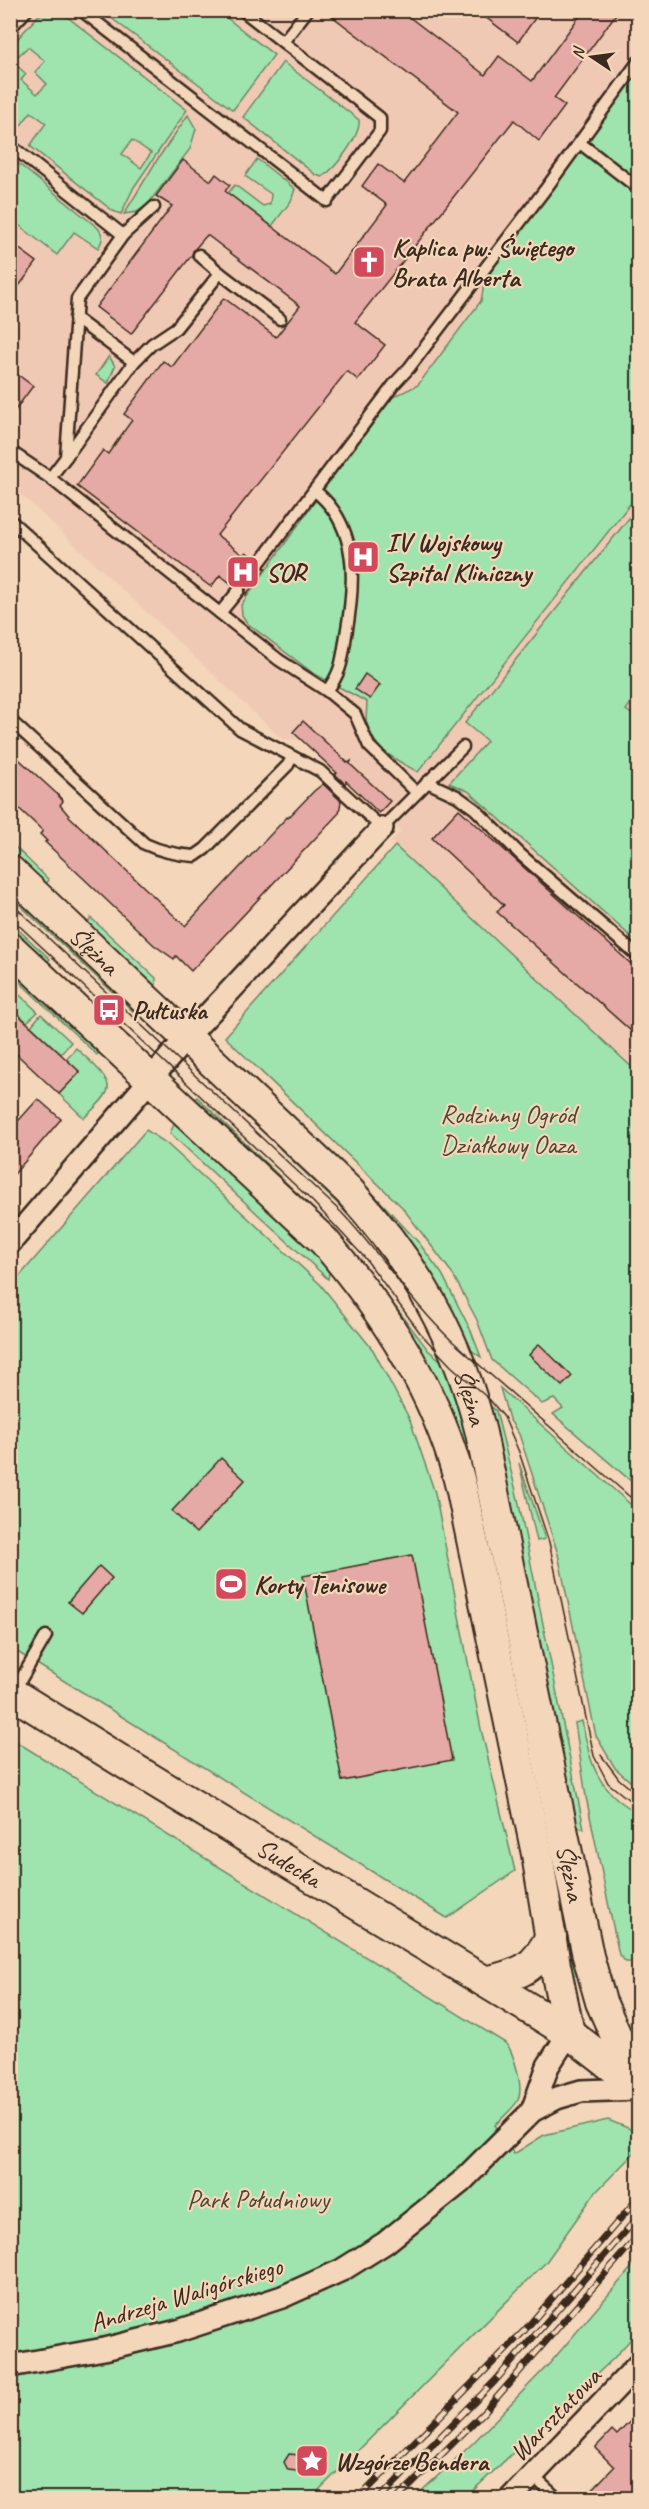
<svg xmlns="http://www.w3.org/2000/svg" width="649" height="2509" font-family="Caveat,sans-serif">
	<rect width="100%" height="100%" fill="#f4d6ba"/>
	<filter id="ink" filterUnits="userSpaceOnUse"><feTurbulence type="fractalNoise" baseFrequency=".0167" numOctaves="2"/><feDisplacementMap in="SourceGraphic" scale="12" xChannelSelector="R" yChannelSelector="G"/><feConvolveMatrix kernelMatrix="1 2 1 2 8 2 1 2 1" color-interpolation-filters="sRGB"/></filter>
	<g filter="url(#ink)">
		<polygon fill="#f0c9b4" points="10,11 638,11 638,1073 391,842 401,831 301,739 282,739 11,485"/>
		<g fill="#9fe3af" stroke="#6d8666" stroke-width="1.5" fill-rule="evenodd">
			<path d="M 50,11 L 66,16 L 187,110 L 134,187 L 121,214 L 113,211 L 30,146 L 46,123 L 31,112 L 15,133 L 11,129 L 11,60 L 26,74 L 21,80 L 37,94 L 47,84 L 35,72 L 45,61 L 28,47 L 18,56 L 11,49 L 11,46 L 38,16 ZM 132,140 L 151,153 L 141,168 L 122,154 Z"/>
			<polygon points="102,11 218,11 274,55 233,110"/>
			<path d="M 283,62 L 359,120 C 361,136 335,169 322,177 L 316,175 L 243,117 Z"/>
			<path d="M 638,70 L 638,494 L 418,772 C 398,761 374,750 367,725 C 365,719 367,709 367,702 L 313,673 L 247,623 L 242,615 L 241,605 L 334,475 L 393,397 L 418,385 L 481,301 L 485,279 Z"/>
			<polygon points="188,115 196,129 190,149 148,204 137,212 124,214 157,160"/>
			<polygon points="257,159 295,189 291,201 272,226 228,193 235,185 263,206 270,204 271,194 245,176"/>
			<path d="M 15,161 L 98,228 C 104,236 103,240 98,248 L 74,232 L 57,255 L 11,219 L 11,168 Z"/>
			<polygon points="109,356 115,366 108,383 96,375"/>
			<polygon points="638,507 638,693 626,710 638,719 638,943 468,791 449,783 487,741 465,723"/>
			<polygon points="10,842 49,880 45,885 11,853"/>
			<polygon points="395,846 638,1073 638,1487 553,1414 563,1408 554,1399 542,1404 492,1360 477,1320 452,1273 402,1207 225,1037"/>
			<polygon points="10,885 142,1008 136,1014 11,897"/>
			<polygon points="91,918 156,978 156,990 87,925"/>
			<polygon points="10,922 50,959 45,965 11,931"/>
			<polygon points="10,963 101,1050 97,1055 11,974"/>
			<polygon points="10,986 38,1012 27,1022 11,1007"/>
			<polygon points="41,1014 71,1042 61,1054 31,1026"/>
			<path d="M 76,1048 C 84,1056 111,1077 108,1089 C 106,1099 91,1111 84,1118 L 59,1094 L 80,1072 L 66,1059 Z"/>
			<polygon points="234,1060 353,1172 419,1243 442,1274 471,1331 481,1357 468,1348 231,1061"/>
			<polygon points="197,1097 299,1195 355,1253 428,1350 450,1368 467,1423 582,1975 572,1975 442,1395 192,1102"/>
			<polygon points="176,1120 327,1263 329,1273 328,1279 170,1133"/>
			<polygon points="146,1130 166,1143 320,1284 373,1350 410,1420 435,1493 481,1729 515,1871 447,1918 11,1648 11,1286"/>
			<polygon points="284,1143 342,1201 382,1252 338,1204 280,1149"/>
			<polygon points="500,1388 638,1511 638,1788 615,1768 596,1736 558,1554 519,1434 509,1419"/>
			<polygon points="487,1403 496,1411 518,1499 584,1829 575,1826"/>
			<polygon points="519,1463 545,1539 537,1541"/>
			<path d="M 582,1721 C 591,1765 596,1790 638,1813 L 638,1962 L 626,1962 L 619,1955 L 586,1797 L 575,1723 Z"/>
			<path d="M 10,1738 L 507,2044 C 514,2055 524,2087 518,2100 C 514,2108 502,2118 495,2125 L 514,2154 L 544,2135 L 608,2120 L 638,2132 L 638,2149 L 595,2193 L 546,2262 L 311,2498 L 11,2498 Z"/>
			<polygon points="638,1984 638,2011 629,1989 633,1985"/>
			<polygon points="638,2260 638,2331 614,2358 465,2498 414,2498 473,2443 551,2362"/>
		</g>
		<g fill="#e5aaa5" stroke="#3b2a1e" stroke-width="1.5">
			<polygon points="324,10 400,10 485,75 499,56 532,81 584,10 619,10 554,98 565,106 539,141 514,120 355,322 385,345 358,380 347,371 217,535 243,555 246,552 254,558 253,564 256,568 266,568 246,595 246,588 243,584 237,583 233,585 220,575 211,587 77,486 103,450 108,454 132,420 124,414 163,361 172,367 224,298 276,337 300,306 207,235 193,251 192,255 131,334 96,307 172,206 156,196 183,160 211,181 216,174 230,185 225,191 335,274 387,205 362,186 378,164 404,183 458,112"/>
			<polygon points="476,10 541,10 518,42"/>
			<polygon points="10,242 37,262 10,298"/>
			<polygon points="10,369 33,386 10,417"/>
			<polygon points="365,674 380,685 370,699 355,689"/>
			<polygon points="303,721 348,763 351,761 350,764 390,801 379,813 346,781 345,784 335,774 337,773 293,732"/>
			<polygon points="10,751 57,794 63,801 60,805 70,817 185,926 287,817 288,818 314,791 323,784 341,801 339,813 191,971 176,956 174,959 154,945 45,842 47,841 40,834 43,831 10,800"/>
			<polygon points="459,809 639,971 639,1038 497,912 504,905 432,838"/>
			<polygon points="10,1007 80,1072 59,1094 10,1048"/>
			<polygon points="38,1099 61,1119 10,1179 10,1130"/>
			<polygon points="539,1344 572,1376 562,1386 529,1355"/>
			<polygon points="221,1458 245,1480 196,1533 172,1511"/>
			<polygon points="412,1555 452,1760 342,1781 303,1576"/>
			<polygon points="99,1566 112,1578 82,1613 68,1602"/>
			<polygon points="639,2412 639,2499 583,2499 614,2467 595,2448 612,2430 617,2435"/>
			<polygon points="289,2454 299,2455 303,2463 297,2471 288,2470 284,2462"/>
		</g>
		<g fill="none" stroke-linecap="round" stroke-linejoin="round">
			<defs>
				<g id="lane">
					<polyline points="81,10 327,201 380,131 380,118 242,10"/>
					<polyline points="10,28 27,10"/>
					<polyline points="283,42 308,10"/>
					<polyline points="580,143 638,188"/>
					<polyline points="10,145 123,235"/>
					<polyline points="220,273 280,319"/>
					<polyline points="75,318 134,362"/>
					<polyline points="10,451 50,478 279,660 327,691 355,714 369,746 416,792"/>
					<polyline points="66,457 134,362 152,344 176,328 220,273 199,255"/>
					<polyline points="50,478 66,457 77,299 123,235 154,207"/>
					<path d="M 314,490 C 360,526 355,584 346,635 C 342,660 342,671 327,691"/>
					<polyline points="10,520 240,729 320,771 382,828 463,747"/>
					<polyline points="260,562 395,383 409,368 547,187 638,62"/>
					<polyline points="220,613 239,590"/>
					<path d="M 10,720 L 145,844 C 162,852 177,855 195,856 L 205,849 L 288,765 L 292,757"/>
					<polyline points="427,782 457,796 475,809 521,855 638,956"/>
					<polyline points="13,1693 46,1636"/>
					<polyline points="534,2477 557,2498"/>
				</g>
				<g id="street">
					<polyline points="10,1243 187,1037 382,828"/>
					<polyline points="532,2111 548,2066 569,2033"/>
					<polyline points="10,2366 104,2349 178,2331 282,2297 342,2270 385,2243 461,2182 532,2111 557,2098 581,2091 638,2089"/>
					<polyline points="511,2498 638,2365"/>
				</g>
				<g id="secondary">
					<path id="s1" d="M 10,871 L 349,1191 C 415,1264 458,1337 481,1433 L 588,1956 L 601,2002 L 638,2085"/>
					<path d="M 10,948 L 324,1241 C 386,1313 440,1397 462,1491 L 537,1854 L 555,1965 L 569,2033"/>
					<path id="s2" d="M 10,1692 L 131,1767 L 535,2012 L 569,2033 L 635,2084"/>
					<path d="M 486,1982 C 522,1973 534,1970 551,1936"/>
				</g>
			</defs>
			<use href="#lane" stroke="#3b2a1e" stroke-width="15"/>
			<use href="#street" stroke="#3b2a1e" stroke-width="26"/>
			<use href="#secondary" stroke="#3b2a1e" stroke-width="34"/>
			<use href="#lane" stroke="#f4d6ba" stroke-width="10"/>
			<use href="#street" stroke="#f4d6ba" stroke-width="21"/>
			<use href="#secondary" stroke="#f4d6ba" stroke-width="30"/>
			<g stroke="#3b2a1e" stroke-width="1.5">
				<path d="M 10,902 L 341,1212 C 380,1253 410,1301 451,1340 L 638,1504"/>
				<polyline points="10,917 313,1202 365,1258 421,1334 451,1366 490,1400 504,1417 519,1452 549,1542 594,1756 608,1783 638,1807"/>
				<polyline points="601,1755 619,1779 638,1795"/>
			</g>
			<defs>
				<g id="rail">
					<polyline points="359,2498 524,2331 638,2198"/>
					<polyline points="380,2498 495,2381 638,2217"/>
					<polyline points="398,2498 485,2411 638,2236"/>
				</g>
			</defs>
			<use href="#rail" stroke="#3b2a1e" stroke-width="7"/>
			<use href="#rail" stroke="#f4d6ba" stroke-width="4.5" stroke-dasharray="14" stroke-linecap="butt"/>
		</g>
	</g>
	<defs>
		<symbol id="church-square" viewBox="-11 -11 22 22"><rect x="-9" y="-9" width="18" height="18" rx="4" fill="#d1495b" stroke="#f4d6ba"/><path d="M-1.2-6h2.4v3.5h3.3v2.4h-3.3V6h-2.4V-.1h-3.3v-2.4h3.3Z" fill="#fff"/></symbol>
		<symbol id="hospital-square" viewBox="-11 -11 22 22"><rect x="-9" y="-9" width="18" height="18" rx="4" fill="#d1495b" stroke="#f4d6ba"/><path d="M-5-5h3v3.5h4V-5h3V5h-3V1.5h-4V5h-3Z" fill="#fff"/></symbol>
		<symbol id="bus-square" viewBox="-11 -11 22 22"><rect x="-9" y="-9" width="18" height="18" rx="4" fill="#d1495b" stroke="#f4d6ba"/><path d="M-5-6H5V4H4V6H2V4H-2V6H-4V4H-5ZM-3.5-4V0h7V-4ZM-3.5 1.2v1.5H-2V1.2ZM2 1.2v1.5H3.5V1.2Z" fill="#fff"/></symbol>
		<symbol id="stadium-square" viewBox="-11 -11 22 22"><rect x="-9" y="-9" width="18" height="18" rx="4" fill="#d1495b" stroke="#f4d6ba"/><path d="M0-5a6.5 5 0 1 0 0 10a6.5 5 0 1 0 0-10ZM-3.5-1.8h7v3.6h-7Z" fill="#fff"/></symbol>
		<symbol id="sight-square" viewBox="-11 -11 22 22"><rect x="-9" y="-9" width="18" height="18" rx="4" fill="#d1495b" stroke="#f4d6ba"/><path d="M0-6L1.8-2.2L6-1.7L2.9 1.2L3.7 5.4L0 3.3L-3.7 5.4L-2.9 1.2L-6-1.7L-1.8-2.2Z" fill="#fff"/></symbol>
	</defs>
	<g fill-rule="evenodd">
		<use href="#church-square" x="350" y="243" width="38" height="38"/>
		<use href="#hospital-square" x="344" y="538" width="38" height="38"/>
		<use href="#hospital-square" x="224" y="553" width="38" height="38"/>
		<use href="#bus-square" x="90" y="991" width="38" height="38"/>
		<use href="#stadium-square" x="212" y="1565" width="38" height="38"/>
		<use href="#sight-square" x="293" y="2442" width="38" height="38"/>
	</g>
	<g text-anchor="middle" stroke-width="4.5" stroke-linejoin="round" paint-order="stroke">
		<g font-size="26" font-weight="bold" fill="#3b2a1e" stroke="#f4d6ba" text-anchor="start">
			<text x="392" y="256">Kaplica pw. Świętego<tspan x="392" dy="30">Brata Alberta</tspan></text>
			<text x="386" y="551">IV Wojskowy<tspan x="386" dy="30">Szpital Kliniczny</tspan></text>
			<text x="266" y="581">SOR</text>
			<text x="132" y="1019">Pułtuska</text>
			<text x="254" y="1593">Korty Tenisowe</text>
			<text x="335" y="2470">Wzgórze Bendera</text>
		</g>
		<g font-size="26" fill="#3b2a1e" stroke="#f4d6ba">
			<text dy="9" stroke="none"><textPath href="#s1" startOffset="116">Ślężna</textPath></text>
			<text dy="9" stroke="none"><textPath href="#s1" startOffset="708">Ślężna</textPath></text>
			<text dy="9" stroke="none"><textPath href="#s2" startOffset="327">Sudecka</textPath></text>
			<text dy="9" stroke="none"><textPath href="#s1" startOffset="1194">Ślężna</textPath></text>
			<text transform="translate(186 2294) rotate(-17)" y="9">Andrzeja Waligórskiego</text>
			<text transform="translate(555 2414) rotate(-46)" y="9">Warsztatowa</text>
		</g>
		<g font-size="26" fill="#4a4634" stroke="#f4d6ba">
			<text x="508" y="1123">Rodzinny Ogród<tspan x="508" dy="30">Działkowy Oaza</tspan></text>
			<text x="258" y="2208">Park Południowy</text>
		</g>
	</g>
	<rect width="649" height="2509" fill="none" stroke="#f4d6ba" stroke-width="36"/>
	<rect x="18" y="18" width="613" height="2473" fill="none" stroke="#3b2a1e" stroke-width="2" filter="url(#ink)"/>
	<g transform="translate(592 57) rotate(283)" stroke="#f4d6ba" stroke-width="4.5" paint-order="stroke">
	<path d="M0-4.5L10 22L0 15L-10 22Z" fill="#3b2a1e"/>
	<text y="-9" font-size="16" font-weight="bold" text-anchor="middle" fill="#3b2a1e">N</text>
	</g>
</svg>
